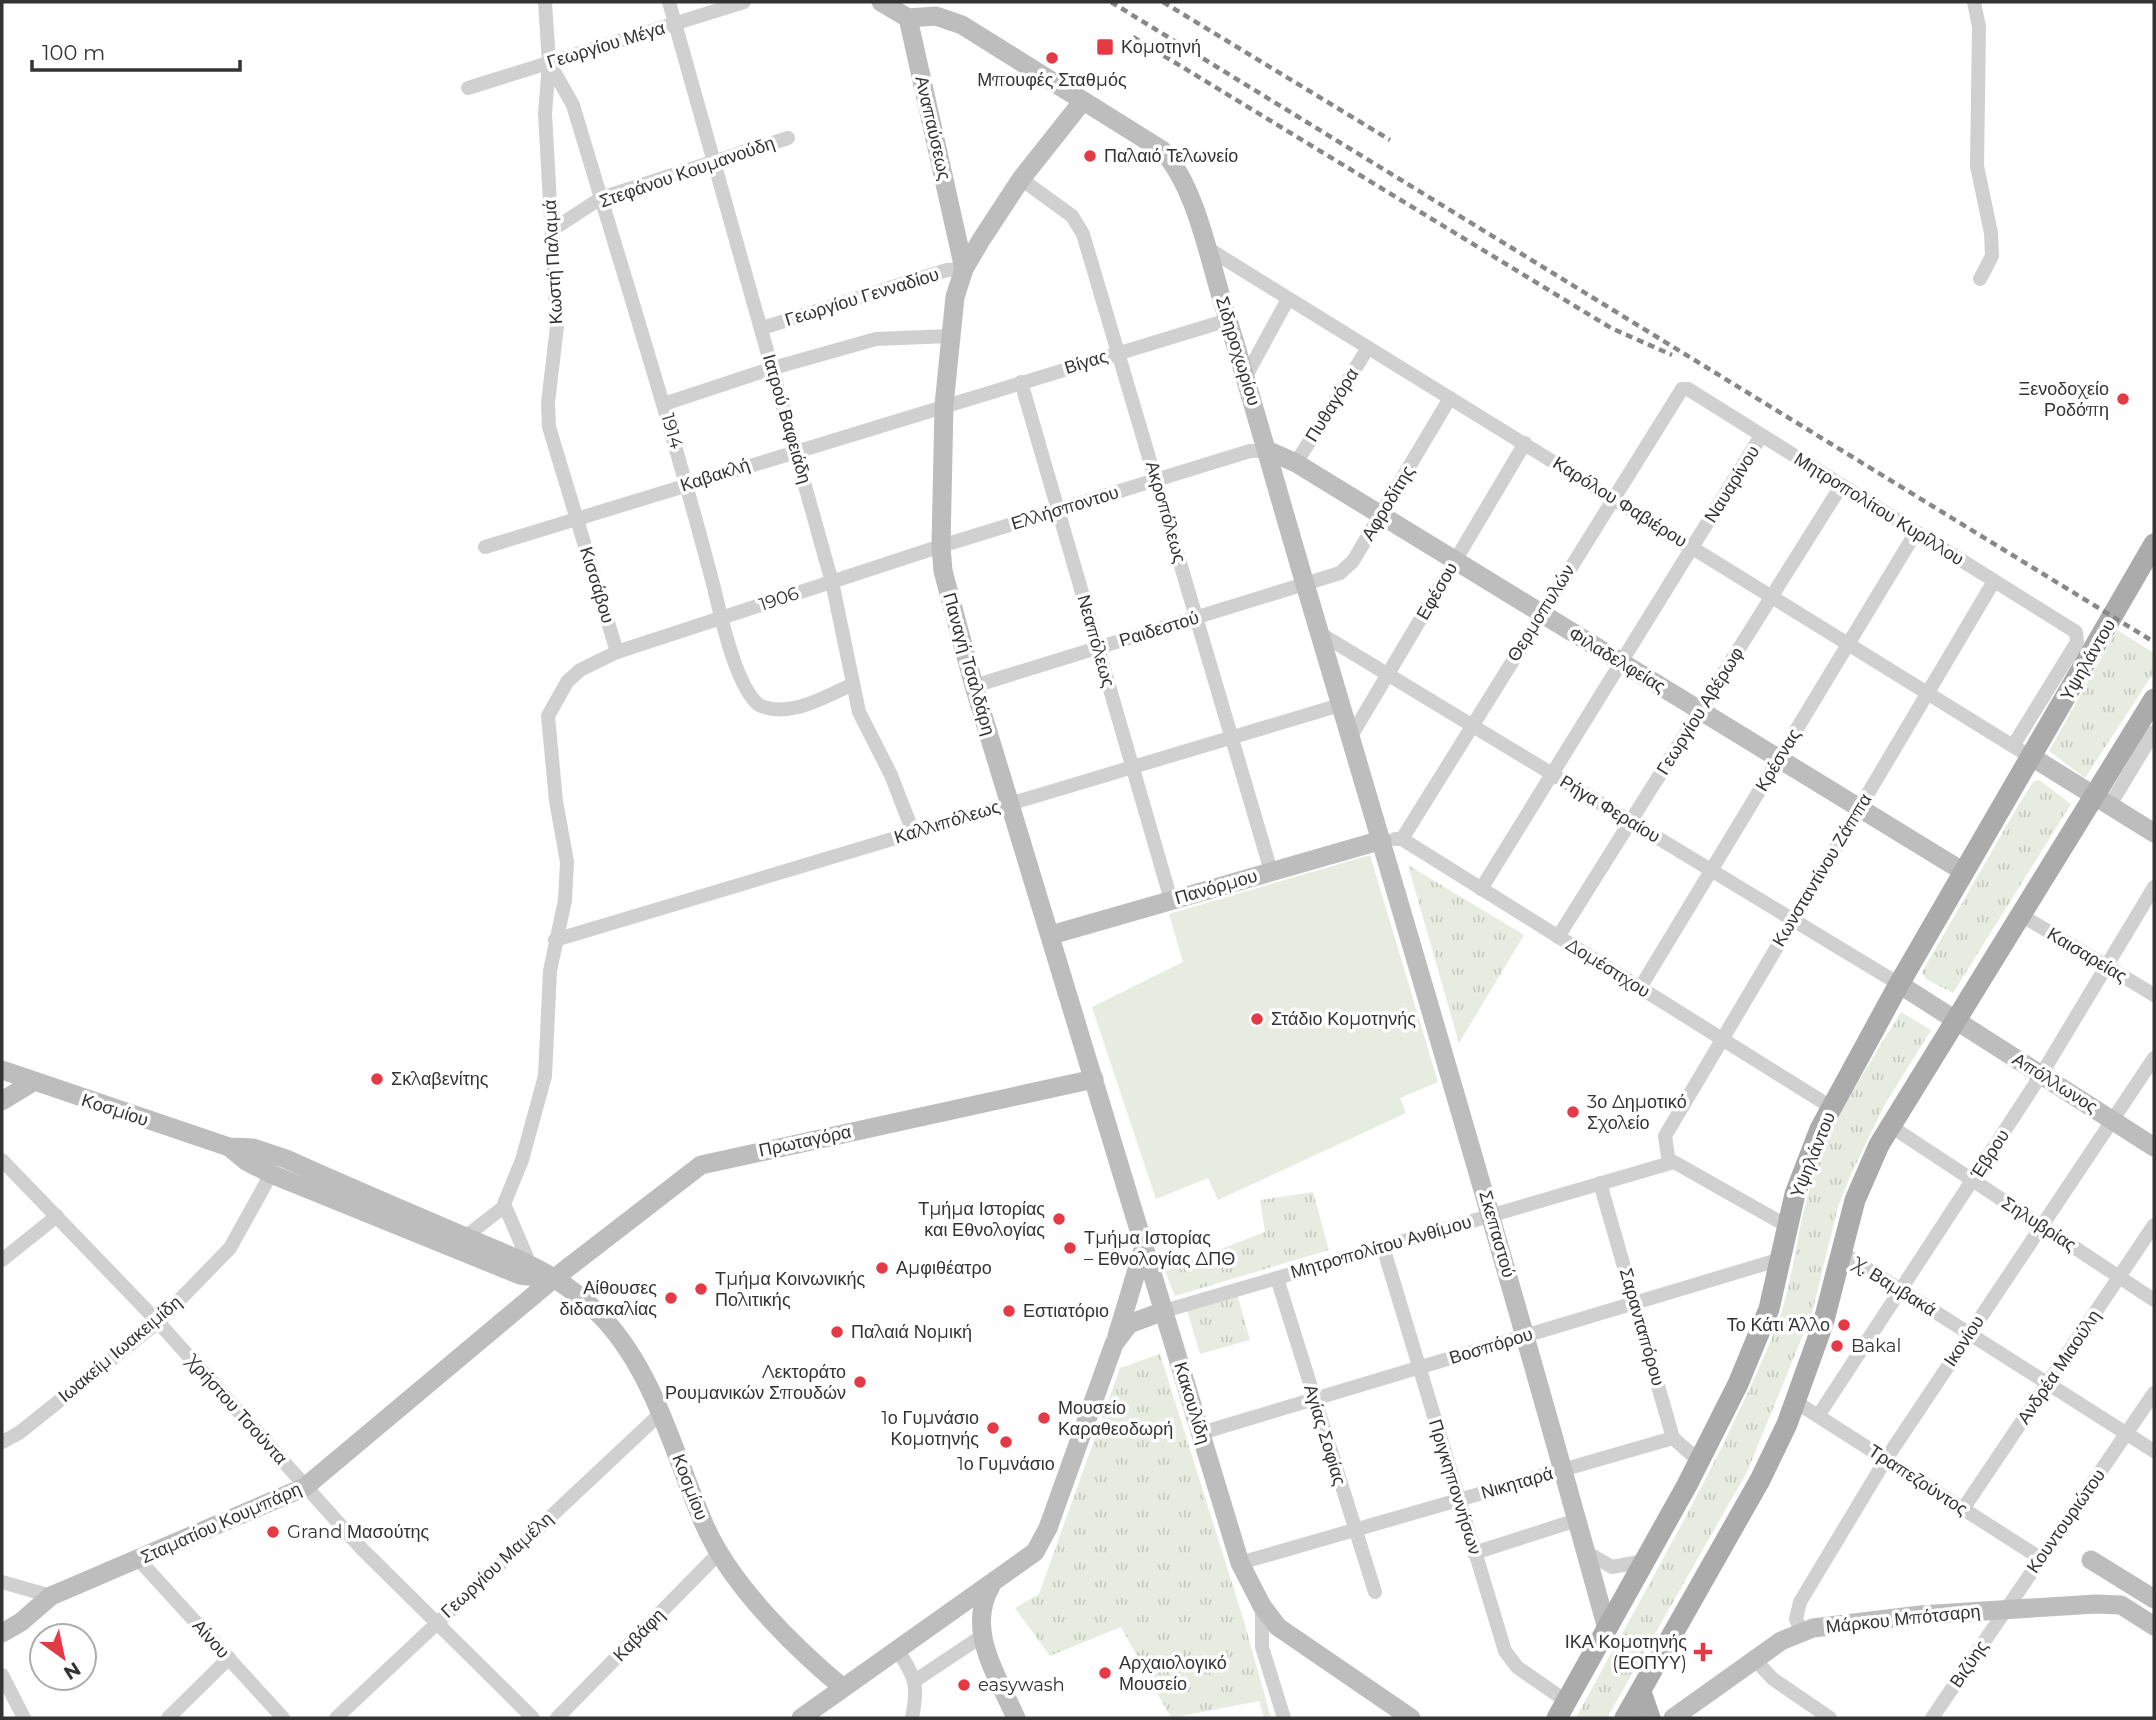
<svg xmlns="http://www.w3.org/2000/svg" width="2156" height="1720" font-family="Montserrat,sans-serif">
	<defs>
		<pattern id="grass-tufts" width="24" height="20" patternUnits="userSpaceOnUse" patternTransform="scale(1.75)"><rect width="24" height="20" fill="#e6ecdf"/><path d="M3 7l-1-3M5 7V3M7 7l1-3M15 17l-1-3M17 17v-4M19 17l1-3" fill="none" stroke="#c6cbc0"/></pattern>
	</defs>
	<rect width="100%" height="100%" fill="#fff"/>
	<g fill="url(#grass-tufts)">
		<polygon points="2117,630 2154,653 2154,672 2085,778 2049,751"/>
		<polygon points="2039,780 2071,804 1953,993 1926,979 1922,972 2021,801 2034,781"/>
		<polygon points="1408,865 1524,935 1459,1043"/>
		<path d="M 1901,1012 L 1931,1030 L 1884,1106 L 1851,1174 L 1838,1207 L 1812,1313 L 1747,1472 L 1607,1718 L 1576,1718 C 1644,1591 1718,1468 1773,1335 C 1793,1289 1795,1238 1809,1191 C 1827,1126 1867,1068 1901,1012 Z"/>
		<polygon points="1313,1192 1329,1250 1175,1296 1165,1271 1265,1232 1260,1200"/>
		<polygon points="1237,1294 1250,1340 1200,1354 1187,1310"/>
		<polygon points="1160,1354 1243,1618 1271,1718 1264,1718 1259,1701 1171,1718 1121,1627 1050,1656 1015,1608 1039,1594 1120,1368"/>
	</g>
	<polygon fill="#e6ecdf" points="1370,855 1438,1082 1400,1098 1406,1113 1218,1200 1208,1178 1156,1199 1092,1007 1183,962 1169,914"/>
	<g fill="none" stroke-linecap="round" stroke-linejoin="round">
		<g stroke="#d0d0d0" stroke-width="14">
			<polyline points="545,2 549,63 545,114 557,326 548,403 549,427 617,652"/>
			<polyline points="669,2 832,582 859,712 891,775 913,832"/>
			<polyline points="1974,2 1979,27 1977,166 1991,233 1992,256 1980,279"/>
			<path d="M 549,63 L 573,105 C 621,266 672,426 714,588 C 721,617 736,687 759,705 C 789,719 825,697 853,684"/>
			<polyline points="468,88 744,2"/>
			<polyline points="1021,179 1072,216 1083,234 1271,871"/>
			<polyline points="552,230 601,198 788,138"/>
			<polyline points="1207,248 2021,751"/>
			<polyline points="762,328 947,270 964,269"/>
			<polyline points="1246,376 1288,299"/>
			<polyline points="1021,382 1171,900"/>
			<polyline points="664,404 773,368 876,339 950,336"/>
			<polyline points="1296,463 1368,348"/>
			<polyline points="485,547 1228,320"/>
			<polyline points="1321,634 1899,984"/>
			<polyline points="974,686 1340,573 1353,561 1450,398"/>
			<polyline points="1350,738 1525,443"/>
			<polyline points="2110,805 2154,732"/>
			<polyline points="1395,839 1402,839 1831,1107"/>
			<polyline points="1402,839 1682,389 1688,389 2076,632 2077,642 2013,746"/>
			<polyline points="1481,889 1761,436"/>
			<polyline points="2021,915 2154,995"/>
			<polyline points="1558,937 1841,486"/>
			<polyline points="555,940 1340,705"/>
			<polyline points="1640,988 1916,532"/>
			<polyline points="1889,1125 2154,1300"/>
			<polyline points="2,1160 158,1322 362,1549 533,1718"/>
			<polyline points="1669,1163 1665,1136 1994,581"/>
			<polyline points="1600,1183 1673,1438 1699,1461"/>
			<polyline points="465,1237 505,1206"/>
			<polyline points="1383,1247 1505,1651 1517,1667 1566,1701"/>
			<polyline points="1841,1252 2154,1451"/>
			<polyline points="2,1260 57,1216"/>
			<polyline points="529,1262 504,1204 522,1160 545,1076 550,971 565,900 567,862 556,801 548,716 567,682 580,670 617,652 941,546 1250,451 1269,451"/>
			<polyline points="1277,1278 1375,1592"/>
			<polyline points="1164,1311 1674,1162 1787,1226"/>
			<polyline points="1796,1402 2040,1558"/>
			<polyline points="1818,1416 2041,1075 2154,887"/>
			<polyline points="1201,1433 1781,1259"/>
			<polyline points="2,1442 19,1433 158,1322 230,1248 271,1174"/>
			<polyline points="1963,1509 2154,1225"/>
			<polyline points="1586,1552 1612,1567 1645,1561"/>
			<polyline points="1474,1553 1577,1520"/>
			<polyline points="139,1560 283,1718"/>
			<polyline points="1240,1563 1673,1438"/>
			<polyline points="2,1582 51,1596"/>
			<polyline points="1262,1606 1262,1647 1284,1718"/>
			<polyline points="1802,1632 1796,1619 1800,1602 1886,1459 2154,1058"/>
			<path d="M 897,1649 C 915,1678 919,1683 912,1718"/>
			<polyline points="1754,1659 1773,1679 1830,1718"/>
			<polyline points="2,1675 24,1718"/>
			<polyline points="916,1680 982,1636"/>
			<polyline points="168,1718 229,1658"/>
			<polyline points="336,1718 660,1414"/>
			<polyline points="557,1718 720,1552"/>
			<polyline points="1932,1718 2154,1393"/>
		</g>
		<g stroke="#bdbdbd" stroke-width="19">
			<polyline points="881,2 908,18 964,269"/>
			<path d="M 908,18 L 936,16 L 962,25 L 1162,150 C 1195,186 1208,254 1222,300 C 1251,395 1277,489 1305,584 C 1408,932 1511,1280 1607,1629"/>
			<polyline points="1082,102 1021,179 981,240 964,269 955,297 944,405 941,546 943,571 974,686 1240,1563 1262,1606 1278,1627 1411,1718"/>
			<polyline points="1269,451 1296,463 1964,872"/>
			<polyline points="2032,757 2154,833"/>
			<polyline points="1051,935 1382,840"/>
			<polyline points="1899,984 2154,1147"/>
			<path d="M 2,1070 L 229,1147 L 253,1148 L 286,1159 C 339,1183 393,1206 447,1229 C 504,1254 558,1270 602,1317 C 656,1374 674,1456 705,1526 C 731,1585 793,1646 842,1687"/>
			<polyline points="2,1101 33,1082"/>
			<polyline points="229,1147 246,1161 271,1174 520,1275 551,1279"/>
			<polyline points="1117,1336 1145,1243"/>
			<polyline points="2091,1560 2154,1599"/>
			<path d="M 991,1586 C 965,1630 998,1677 1016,1718"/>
			<polyline points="2,1633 21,1622 51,1596 305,1487 552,1280 701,1165 1094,1079"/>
			<polyline points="801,1718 1035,1552 1048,1528 1114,1344 1129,1324 1164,1311"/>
			<polyline points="1673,1718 1781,1641 1813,1628 1920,1615 2096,1604 2121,1605 2154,1626"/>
		</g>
		<g stroke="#ababab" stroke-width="21">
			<polyline points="1641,1692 1650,1718"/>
			<polyline points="1557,1718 1687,1485 1738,1384 1769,1309 1795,1194 1820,1129 1899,984 2154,544"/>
			<polyline points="1625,1718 1760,1480 1787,1424 1823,1324 1855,1200 1879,1145 2154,699"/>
		</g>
		<g stroke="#888" stroke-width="4.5" stroke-dasharray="7 5" stroke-linecap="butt">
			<polyline points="1111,2 2154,642"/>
			<polyline points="1163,2 1390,140"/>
			<polyline points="1133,37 1611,328 1672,355"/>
		</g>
	</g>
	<g fill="#e63946" stroke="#fff" stroke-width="2.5">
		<rect x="1096" y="38" width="18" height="18" rx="3.5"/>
		<circle cx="1052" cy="58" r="7"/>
		<circle cx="1090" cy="156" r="7"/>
		<circle cx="2123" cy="399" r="7"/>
		<circle cx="1257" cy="1019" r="7"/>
		<circle cx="377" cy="1079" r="7"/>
		<circle cx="1573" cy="1112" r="7"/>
		<circle cx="1059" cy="1219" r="7"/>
		<circle cx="1070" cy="1248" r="7"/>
		<circle cx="882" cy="1268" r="7"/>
		<circle cx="701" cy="1289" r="7"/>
		<circle cx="671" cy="1298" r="7"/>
		<circle cx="1009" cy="1311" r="7"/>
		<circle cx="1844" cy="1325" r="7"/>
		<circle cx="837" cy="1332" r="7"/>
		<circle cx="1837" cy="1346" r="7"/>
		<circle cx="860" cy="1382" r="7"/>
		<circle cx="1044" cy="1418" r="7"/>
		<circle cx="993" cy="1428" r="7"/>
		<circle cx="1006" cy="1442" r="7"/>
		<circle cx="273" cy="1532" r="7"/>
		<path d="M1699.5 1641.5h7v7h7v7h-7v7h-7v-7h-7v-7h7z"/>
		<circle cx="1105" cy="1673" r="7"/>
		<circle cx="964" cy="1685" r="7"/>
	</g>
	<g text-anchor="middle" stroke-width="7" stroke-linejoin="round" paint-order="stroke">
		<g font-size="18" fill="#333" stroke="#fff">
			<text transform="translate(606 45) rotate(-17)" y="6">Γεωργίου Μέγα</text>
			<text transform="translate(933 128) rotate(77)" y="6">Αναπαύσεως</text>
			<text transform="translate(687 172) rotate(-19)" y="6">Στεφάνου Κουμανούδη</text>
			<text transform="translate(553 262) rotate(-93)" y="6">Κωστή Παλαμά</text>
			<text transform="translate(862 297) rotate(-17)" y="6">Γεωργίου Γενναδίου</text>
			<text transform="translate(1238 351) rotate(73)" y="6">Σιδηροχωρίου</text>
			<text transform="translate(1086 362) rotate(-17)" y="6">Βίγας</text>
			<text transform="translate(1332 405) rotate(-58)" y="6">Πυθαγόρα</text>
			<text transform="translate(787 419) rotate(74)" y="6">Ιατρού Βαφειάδη</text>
			<text transform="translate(672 431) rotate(74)" y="6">1914</text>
			<text transform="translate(715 475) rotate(-18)" y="6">Καβακλή</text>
			<text transform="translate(1732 484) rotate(-58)" y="6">Ναυαρίνου</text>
			<text transform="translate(1620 502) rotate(32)" y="6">Καρόλου Φαβιέρου</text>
			<text transform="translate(1388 503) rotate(-59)" y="6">Αφροδίτης</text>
			<text transform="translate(1065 508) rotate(-17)" y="6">Ελλήσποντου</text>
			<text transform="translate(1879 509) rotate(32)" y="6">Μητροπολίτου Κυρίλλου</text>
			<text transform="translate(1166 512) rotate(74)" y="6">Ακροπόλεως</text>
			<text transform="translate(597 585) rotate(73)" y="6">Κισσάβου</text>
			<text transform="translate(1437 591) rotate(-60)" y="6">Εφέσου</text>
			<text transform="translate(779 599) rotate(-18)" y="6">1906</text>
			<text transform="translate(1541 613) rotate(-58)" y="6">Θερμοπυλών</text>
			<text transform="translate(1159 629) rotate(-17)" y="6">Ραιδεστού</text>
			<text transform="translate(1096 641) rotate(74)" y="6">Νεαπόλεως</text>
			<text transform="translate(1617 660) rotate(31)" y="6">Φιλαδελφείας</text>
			<text transform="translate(2088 660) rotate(-60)" y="6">Υψηλάντου</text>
			<text transform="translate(969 664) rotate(74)" y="6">Παναγή Τσαλδάρη</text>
			<text transform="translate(1700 711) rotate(-58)" y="6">Γεωργίου Αβέρωφ</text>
			<text transform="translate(1778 760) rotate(-59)" y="6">Κρέσνας</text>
			<text transform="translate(1610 809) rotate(31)" y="6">Ρήγα Φεραίου</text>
			<text transform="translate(947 822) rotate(-17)" y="6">Καλλιπόλεως</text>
			<text transform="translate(1822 870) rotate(-59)" y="6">Κωνσταντίνου Ζάππα</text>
			<text transform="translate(1216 887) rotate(-16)" y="6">Πανόρμου</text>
			<text transform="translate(2087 955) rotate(31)" y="6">Καισαρείας</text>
			<text transform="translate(1608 968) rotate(32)" y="6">Δομέστιχου</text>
			<text transform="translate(2055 1083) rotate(32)" y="6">Απόλλωνος</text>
			<text transform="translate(115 1110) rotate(18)" y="6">Κοσμίου</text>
			<text transform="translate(805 1141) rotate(-12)" y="6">Πρωταγόρα</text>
			<text transform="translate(1990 1154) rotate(-57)" y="6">Έβρου</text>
			<text transform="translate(1813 1155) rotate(-68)" y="6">Υψηλάντου</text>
			<text transform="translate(2039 1224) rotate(33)" y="6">Σηλυβρίας</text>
			<text transform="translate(1497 1234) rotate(74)" y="6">Σκεπαστού</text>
			<text transform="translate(1381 1247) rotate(-16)" y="6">Μητροπολίτου Ανθίμου</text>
			<text transform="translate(1895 1287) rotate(32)" y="6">Χ. Βαμβακά</text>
			<text transform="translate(1642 1327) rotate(74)" y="6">Σαρανταπόρου</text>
			<text transform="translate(1964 1341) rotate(-56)" y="6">Ικονίου</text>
			<text transform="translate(1491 1346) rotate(-17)" y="6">Βοσπόρου</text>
			<text transform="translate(120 1349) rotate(-40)" y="6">Ιωακείμ Ιωακειμίδη</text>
			<text transform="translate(2059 1367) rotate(-56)" y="6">Ανδρέα Μιαούλη</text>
			<text transform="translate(1192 1403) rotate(73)" y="6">Κακουλίδη</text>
			<text transform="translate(237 1410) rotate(48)" y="6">Χρήστου Τσούντα</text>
			<text transform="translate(1325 1435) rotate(73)" y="6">Αγίας Σοφίας</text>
			<text transform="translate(1918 1480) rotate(33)" y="6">Τραπεζούντος</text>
			<text transform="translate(1517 1483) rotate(-16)" y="6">Νικηταρά</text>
			<text transform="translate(690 1487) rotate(69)" y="6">Κοσμίου</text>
			<text transform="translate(1455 1487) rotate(73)" y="6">Πριγκηποννήσων</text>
			<text transform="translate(2066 1521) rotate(-55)" y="6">Κουντουριώτου</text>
			<text transform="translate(221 1523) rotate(-24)" y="6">Σταματίου Κουμπάρη</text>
			<text transform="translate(497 1565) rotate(-43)" y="6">Γεωργίου Μαμέλη</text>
			<text transform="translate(1903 1619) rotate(-6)" y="6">Μάρκου Μπότσαρη</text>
			<text transform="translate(639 1635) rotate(-46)" y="6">Καβάφη</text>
			<text transform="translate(211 1639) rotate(48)" y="6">Αίνου</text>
			<text transform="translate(1969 1664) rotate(-56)" y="6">Βιζύης</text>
		</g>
		<g font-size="18" fill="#333" stroke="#fff" text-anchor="start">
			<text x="1121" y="53">Κομοτηνή</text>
			<text x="1052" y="86" text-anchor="middle">Μπουφές Σταθμός</text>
			<text x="1104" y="162">Παλαιό Τελωνείο</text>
			<text x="2109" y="395" text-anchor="end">Ξενοδοχείο<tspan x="2109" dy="21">Ροδόπη</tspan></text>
			<text x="1271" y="1025">Στάδιο Κομοτηνής</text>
			<text x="391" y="1085">Σκλαβενίτης</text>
			<text x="1587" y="1108">3ο Δημοτικό<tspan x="1587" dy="21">Σχολείο</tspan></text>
			<text x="1045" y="1215" text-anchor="end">Τμήμα Ιστορίας<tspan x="1045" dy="21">και Εθνολογίας</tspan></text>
			<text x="1084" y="1244">Τμήμα Ιστορίας<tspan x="1084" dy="21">– Εθνολογίας ΔΠΘ</tspan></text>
			<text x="896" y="1274">Αμφιθέατρο</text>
			<text x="715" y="1285">Τμήμα Κοινωνικής<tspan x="715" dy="21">Πολιτικής</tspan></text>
			<text x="657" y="1294" text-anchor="end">Αίθουσες<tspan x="657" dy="21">διδασκαλίας</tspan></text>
			<text x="1023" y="1317">Εστιατόριο</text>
			<text x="1830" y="1331" text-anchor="end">Το Κάτι Άλλο</text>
			<text x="851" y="1338">Παλαιά Νομική</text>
			<text x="1851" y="1352">Bakal</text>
			<text x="846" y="1378" text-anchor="end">Λεκτοράτο<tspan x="846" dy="21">Ρουμανικών Σπουδών</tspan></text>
			<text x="1058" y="1414">Μουσείο<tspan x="1058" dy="21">Καραθεοδωρή</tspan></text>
			<text x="979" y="1424" text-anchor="end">1ο Γυμνάσιο<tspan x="979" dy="21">Κομοτηνής</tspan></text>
			<text x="1006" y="1470" text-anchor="middle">1ο Γυμνάσιο</text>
			<text x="287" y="1538">Grand Μασούτης</text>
			<text x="1687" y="1648" text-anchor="end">ΙΚΑ Κομοτηνής<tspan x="1687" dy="21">(ΕΟΠΥΥ)</tspan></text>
			<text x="1119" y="1669">Αρχαιολογικό<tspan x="1119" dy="21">Μουσείο</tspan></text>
			<text x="978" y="1691">easywash</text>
		</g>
	</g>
	<rect width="2156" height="1720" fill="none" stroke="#333333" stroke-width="7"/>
	<g transform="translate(63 1657) rotate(147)"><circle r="33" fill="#ffffff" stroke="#adadad" stroke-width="2"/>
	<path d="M0-5L12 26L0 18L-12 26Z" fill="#e63946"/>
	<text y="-10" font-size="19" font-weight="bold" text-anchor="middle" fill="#333333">N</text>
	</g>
	<path d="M32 60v10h208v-10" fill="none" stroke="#333333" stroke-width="3.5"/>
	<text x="42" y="60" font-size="21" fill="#333333" stroke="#ffffff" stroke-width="5" paint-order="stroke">100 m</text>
</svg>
